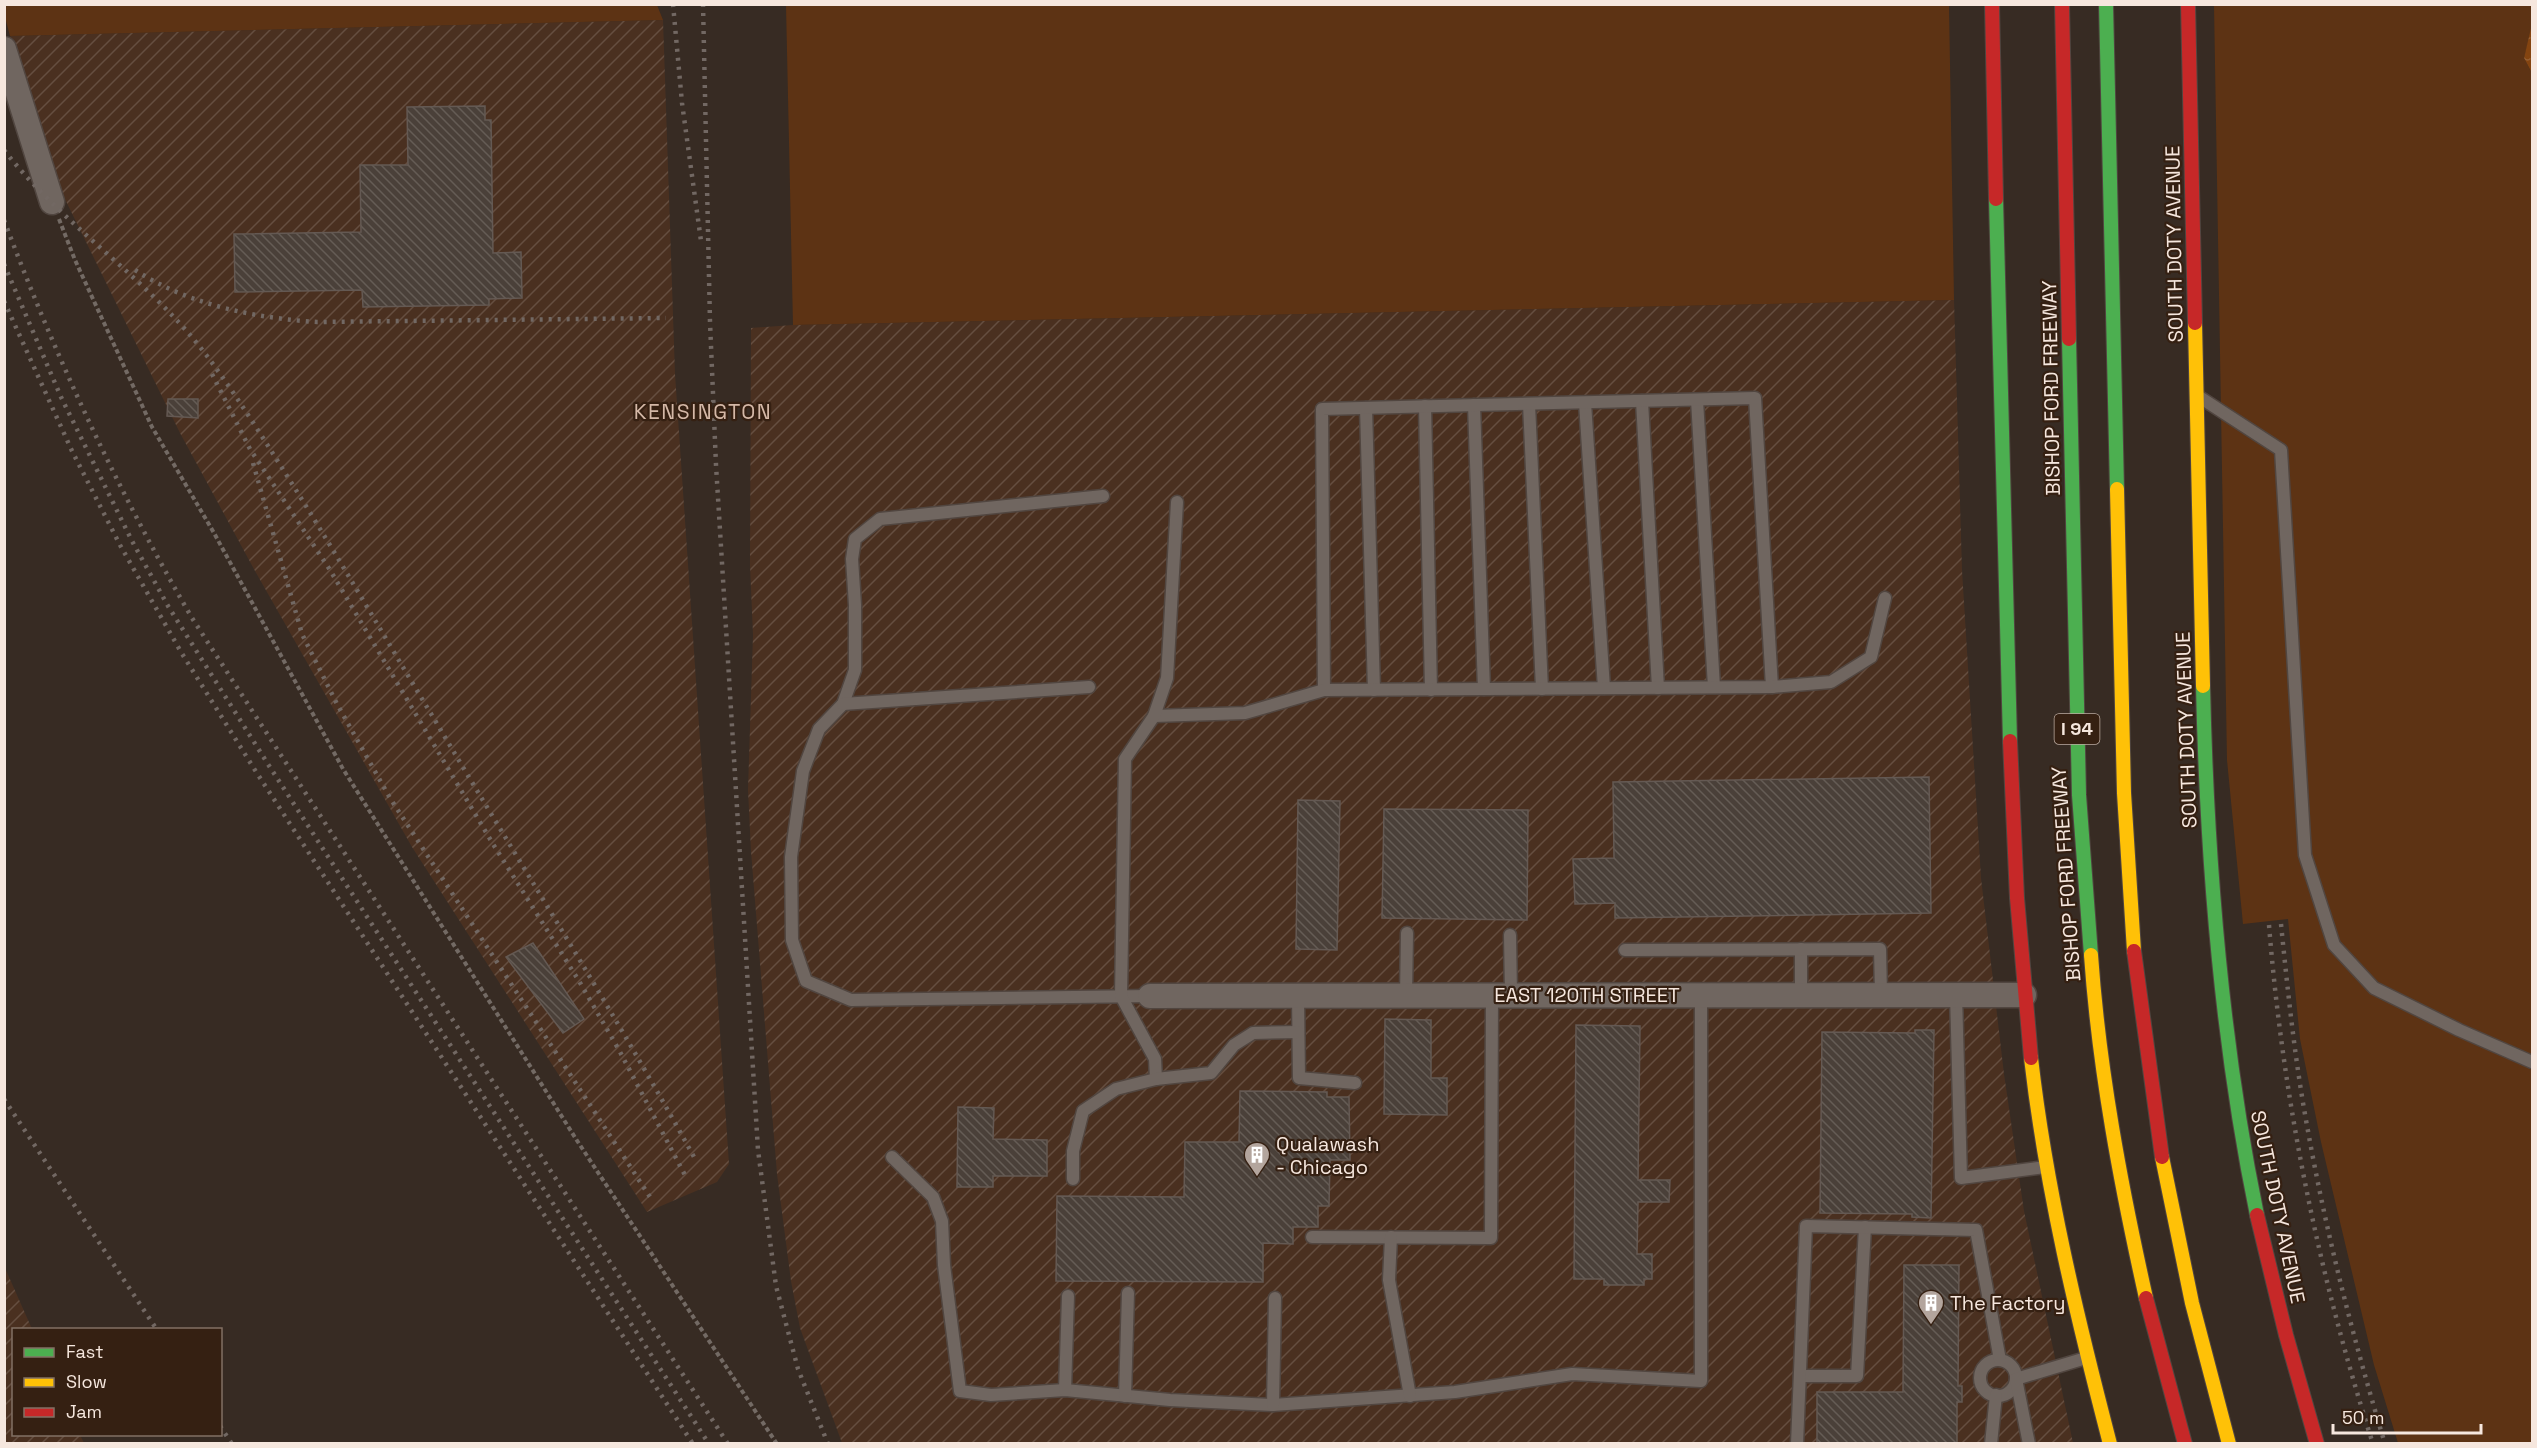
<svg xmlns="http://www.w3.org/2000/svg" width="2537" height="1448" font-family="'Space Grotesk',sans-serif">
	<defs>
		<pattern id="industrial-furrows" width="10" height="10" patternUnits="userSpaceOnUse" patternTransform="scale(1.5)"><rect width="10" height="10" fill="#4a3020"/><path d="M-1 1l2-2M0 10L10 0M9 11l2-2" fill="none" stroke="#654e40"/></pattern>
		<pattern id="water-ripples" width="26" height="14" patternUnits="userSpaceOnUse" patternTransform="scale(1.5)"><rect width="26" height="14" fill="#844410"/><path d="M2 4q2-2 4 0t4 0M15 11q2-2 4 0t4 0" fill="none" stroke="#965f32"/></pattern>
		<pattern id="building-back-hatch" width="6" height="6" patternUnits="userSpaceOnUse" patternTransform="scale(1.5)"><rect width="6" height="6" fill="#4a4039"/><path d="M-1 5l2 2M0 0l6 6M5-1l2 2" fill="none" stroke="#655c55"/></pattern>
	</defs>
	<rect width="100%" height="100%" fill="#372b23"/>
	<g fill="url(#industrial-furrows)">
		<polygon points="663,20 675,374 729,1164 717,1182 647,1212 412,847 255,571 180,433 58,185 10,36"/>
		<polygon points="1954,300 1962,570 1981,878 2004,1074 2024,1211 2073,1443 842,1443 800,1328 791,1281 777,1174 751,851 748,790 753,635 750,565 751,328 793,325"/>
		<polygon points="5,1268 32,1329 14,1330 14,1434 80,1435 84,1443 5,1443"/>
	</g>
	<g fill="#5d3314">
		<polygon points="657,5 663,20 10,36 5,17 5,4"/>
		<polygon points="786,5 1949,5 1954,300 793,325"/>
		<polygon points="2214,5 2532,5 2532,29 2524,58 2532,73 2532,1443 2398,1443 2374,1365 2321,1142 2300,1039 2288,919 2243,924 2227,760"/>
	</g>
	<polygon fill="url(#water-ripples)" points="2532,24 2532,73 2524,58"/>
	<g fill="url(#building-back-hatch)" stroke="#645953" stroke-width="1.5">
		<polygon points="485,106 485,120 491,120 493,253 521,252 522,298 489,299 489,305 363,307 362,290 235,292 234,234 361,232 360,165 408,165 407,107"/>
		<polygon points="168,399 198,399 198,418 167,416"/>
		<polygon points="1929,777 1931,913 1615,918 1615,903 1575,904 1573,859 1614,858 1613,782"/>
		<polygon points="1298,800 1340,801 1337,950 1296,949"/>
		<polygon points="1384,809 1528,810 1527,920 1382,918"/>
		<polygon points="533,943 584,1019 563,1033 506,957"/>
		<polygon points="1385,1019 1431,1020 1431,1078 1447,1078 1447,1115 1384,1114"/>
		<polygon points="1576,1025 1640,1026 1638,1180 1670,1180 1669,1202 1638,1202 1637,1254 1652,1254 1652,1279 1644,1279 1644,1285 1604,1285 1604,1279 1574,1279"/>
		<polygon points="1915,1030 1934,1030 1931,1218 1912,1217 1912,1214 1820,1213 1822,1032 1915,1033"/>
		<polygon points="1240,1091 1327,1092 1327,1097 1349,1097 1350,1160 1330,1160 1329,1206 1318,1206 1318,1227 1293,1227 1293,1244 1263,1243 1263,1282 1056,1281 1057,1196 1184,1197 1185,1142 1239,1142"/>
		<polygon points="958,1107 994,1108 993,1139 1047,1140 1047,1176 993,1176 993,1187 957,1187"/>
		<polygon points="1904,1265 1959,1265 1958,1386 1962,1386 1962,1402 1957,1402 1957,1443 1817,1443 1817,1392 1903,1392"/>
	</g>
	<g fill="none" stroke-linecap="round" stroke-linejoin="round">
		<defs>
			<g id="lane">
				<polyline points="2201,398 2281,450 2305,855 2334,945 2374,988 2459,1030 2532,1062"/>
				<polyline points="1697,400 1714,687"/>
				<polyline points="1642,401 1658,688"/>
				<polyline points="1585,403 1604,688"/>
				<polyline points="1529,404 1542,689"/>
				<polyline points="1474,405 1484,689"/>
				<polyline points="1425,406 1431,690"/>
				<polyline points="1366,408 1374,690"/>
				<polyline points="1103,496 880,519 855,539 852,559 855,605 855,670 843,704 819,729 803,771 791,857 792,940 806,981 851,1000 1150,996"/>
				<polyline points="1324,690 1322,409 1755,398 1772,687"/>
				<polyline points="843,704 1089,687"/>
				<polyline points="1154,716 1245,713 1324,690 1772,687 1831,682 1871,657 1885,598"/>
				<polyline points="1510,935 1511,995"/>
				<polyline points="1801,949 1801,994"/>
				<polyline points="1625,950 1880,949 1881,994"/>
				<polyline points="1956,994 1961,1178 2045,1167"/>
				<polyline points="1406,995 1407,933"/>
				<polyline points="1298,996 1299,1078 1355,1083"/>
				<polyline points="1156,1079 1155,1059 1121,996 1125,759 1154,716 1167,678 1177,502"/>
				<polyline points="892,1157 933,1197 942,1221 944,1265 960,1391 991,1395 1065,1390 1170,1400 1273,1405 1455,1392 1572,1374 1701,1381 1701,995"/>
				<polyline points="1073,1179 1073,1151 1083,1111 1116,1089 1156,1079 1211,1073 1234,1045 1253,1033 1298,1032"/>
				<polyline points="1312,1237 1491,1238 1492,995"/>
				<polyline points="1391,1237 1389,1280 1410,1396"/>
				<circle cx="1998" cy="1378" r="18"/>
				<polyline points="1800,1376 1857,1376 1865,1227"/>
				<polyline points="1065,1390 1068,1296"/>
				<polyline points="1125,1396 1128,1293"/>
				<polyline points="1273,1405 1275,1298"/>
				<polyline points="1797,1444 1806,1226 1976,1230 2000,1360"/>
				<polyline points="1991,1444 1996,1395"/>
				<polyline points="2029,1444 2016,1379 2086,1358"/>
			</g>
			<g id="street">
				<polyline points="4,49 52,202"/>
				<polyline points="1150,996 2024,995"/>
			</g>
			<g id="fast">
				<polyline points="2106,4 2117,489"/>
				<polyline points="1996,199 2010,741"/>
				<polyline points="2069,339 2079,795 2091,955"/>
				<path d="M 2203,686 C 2207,864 2221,1041 2257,1215"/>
			</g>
			<g id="slow">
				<polyline points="2195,323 2203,686"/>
				<polyline points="2117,489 2124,793 2134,951"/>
				<path d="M 2091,955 C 2099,1070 2121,1186 2146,1298"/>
				<path d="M 2031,1058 C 2046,1189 2077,1317 2110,1444"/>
				<polyline points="2162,1157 2192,1303 2229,1444"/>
			</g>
			<g id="jam">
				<polyline points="1992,4 1996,199"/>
				<polyline points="2062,4 2069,339"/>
				<polyline points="2188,4 2195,323"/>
				<polyline points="2010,741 2017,898 2031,1058"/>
				<polyline points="2134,951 2162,1157"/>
				<polyline points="2257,1215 2286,1335 2317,1444"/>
				<polyline points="2146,1298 2185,1444"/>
			</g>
		</defs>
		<use href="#lane" stroke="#514640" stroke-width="15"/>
		<use href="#street" stroke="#514640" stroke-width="27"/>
		<use href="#fast" stroke="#514640" stroke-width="16"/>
		<use href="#slow" stroke="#514640" stroke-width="16"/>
		<use href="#jam" stroke="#514640" stroke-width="16"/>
		<polyline stroke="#736a64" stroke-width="4" stroke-dasharray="4.5 3" stroke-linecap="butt" points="59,219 75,260 152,427 214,533 343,769 576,1139 777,1444"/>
		<use href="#lane" stroke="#706660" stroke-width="12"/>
		<use href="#street" stroke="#706660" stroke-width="24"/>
		<use href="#fast" stroke="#4caf50" stroke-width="14"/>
		<use href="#slow" stroke="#ffc107" stroke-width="14"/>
		<use href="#jam" stroke="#c62828" stroke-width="14"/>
		<g stroke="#726863" stroke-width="4.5" stroke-dasharray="3 6" stroke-linecap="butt">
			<polyline points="673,4 682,103 701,241"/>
			<polyline points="703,4 710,322 716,465 758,1150 776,1286 798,1369 828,1444"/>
			<path d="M 4,150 C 64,227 149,279 207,356 C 237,396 263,438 289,479 C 339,558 385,638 433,717 C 520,864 612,1008 694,1157"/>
			<path d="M 4,220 C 56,358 118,491 192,618 L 728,1444"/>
			<polyline points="4,264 61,397 132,541 168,606 266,761 709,1444"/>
			<path d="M 135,270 C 189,305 255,318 317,322 L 666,318"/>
			<polyline points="4,301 72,451 120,545 181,652 253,767 693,1444"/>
			<polyline points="212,374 250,449 330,570 493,844 579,981 619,1050 687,1179"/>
			<polyline points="253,463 302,634 337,704 390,798 650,1197"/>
			<path d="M 2281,924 C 2288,993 2295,1062 2308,1131 C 2327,1237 2354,1341 2385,1444"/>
			<path d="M 2269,925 C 2283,1101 2319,1276 2373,1444"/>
			<polyline points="4,1099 157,1330"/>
			<polyline points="220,1426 232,1444"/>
		</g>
	</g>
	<defs>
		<symbol id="building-pin" viewBox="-11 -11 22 30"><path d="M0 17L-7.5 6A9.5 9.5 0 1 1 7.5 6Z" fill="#b3a59d" stroke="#352012"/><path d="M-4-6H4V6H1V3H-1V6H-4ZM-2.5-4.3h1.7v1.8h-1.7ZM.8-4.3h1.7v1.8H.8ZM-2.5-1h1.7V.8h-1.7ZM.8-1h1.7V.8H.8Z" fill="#fff"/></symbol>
	</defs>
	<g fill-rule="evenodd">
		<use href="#building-pin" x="1242" y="1140" width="30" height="40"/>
		<use href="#building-pin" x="1916" y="1288" width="30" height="40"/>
	</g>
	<g text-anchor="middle" stroke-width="4.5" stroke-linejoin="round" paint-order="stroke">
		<rect fill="#352012" stroke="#bcaba1" stroke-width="1.5" x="2054.5" y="714" width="45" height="30" rx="4.5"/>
		<g font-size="18" font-weight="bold" fill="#f6e7de">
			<text x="2077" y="735">I 94</text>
		</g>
		<g font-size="20" fill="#f6e7de" stroke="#352012">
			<text transform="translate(2174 244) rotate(-91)" y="7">SOUTH DOTY AVENUE</text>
			<text transform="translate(2051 388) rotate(-91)" y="7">BISHOP FORD FREEWAY</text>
			<text transform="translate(2186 730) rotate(-92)" y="7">SOUTH DOTY AVENUE</text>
			<text transform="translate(2066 874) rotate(-94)" y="7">BISHOP FORD FREEWAY</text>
			<text x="1587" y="1002">EAST 120TH STREET</text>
			<text transform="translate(2278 1207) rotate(78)" y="7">SOUTH DOTY AVENUE</text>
		</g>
		<g font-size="20" fill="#f6e7de" stroke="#352012" text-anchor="start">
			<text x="1276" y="1151">Qualawash<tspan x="1276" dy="23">- Chicago</tspan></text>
			<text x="1950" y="1310">The Factory</text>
		</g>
		<g font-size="21" letter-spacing="1.5" fill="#d4b8a7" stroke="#352012">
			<text x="703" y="419">KENSINGTON</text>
		</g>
	</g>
	<rect width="2537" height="1448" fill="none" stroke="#f6e7de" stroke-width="12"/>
	<rect x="12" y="1328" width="210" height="108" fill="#352012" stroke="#827064" stroke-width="1.5"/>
	<rect x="24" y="1348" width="30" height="9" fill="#4caf50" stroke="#827064" stroke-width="1.5"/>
	<text x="66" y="1358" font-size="18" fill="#f6e7de">Fast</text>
	<rect x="24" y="1378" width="30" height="9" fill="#ffc107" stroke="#827064" stroke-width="1.5"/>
	<text x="66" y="1388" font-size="18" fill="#f6e7de">Slow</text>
	<rect x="24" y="1408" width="30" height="9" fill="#c62828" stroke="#827064" stroke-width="1.5"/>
	<text x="66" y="1418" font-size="18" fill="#f6e7de">Jam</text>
	<path d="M2333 1424v9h148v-9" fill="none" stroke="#f6e7de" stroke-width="3"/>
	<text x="2342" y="1424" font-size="18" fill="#f6e7de" stroke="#352012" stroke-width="4.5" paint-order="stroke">50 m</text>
</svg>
